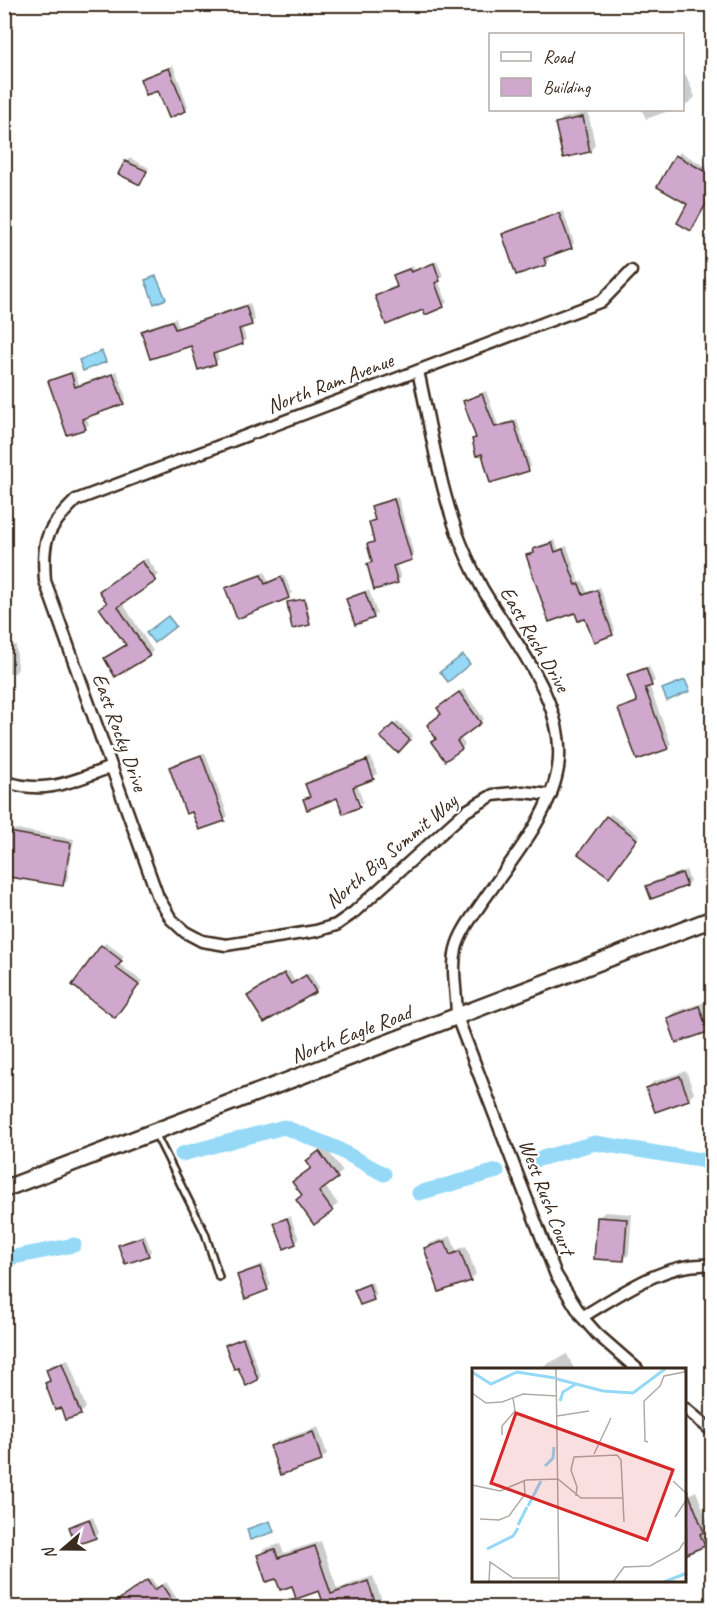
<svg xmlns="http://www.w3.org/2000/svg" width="717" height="1612" font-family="Caveat,sans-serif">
	<rect width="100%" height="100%" fill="#fff"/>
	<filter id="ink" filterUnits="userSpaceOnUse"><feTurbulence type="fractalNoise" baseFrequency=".0167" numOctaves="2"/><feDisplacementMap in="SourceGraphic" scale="12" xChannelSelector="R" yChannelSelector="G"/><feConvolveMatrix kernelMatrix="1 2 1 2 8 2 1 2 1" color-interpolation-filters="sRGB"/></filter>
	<g filter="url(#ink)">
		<g fill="#95d9f7" stroke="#7193a0" stroke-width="1.5">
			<polygon points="156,276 166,299 154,304 145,280"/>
			<polygon points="102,351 106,362 83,371 79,360"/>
			<polygon points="168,616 176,626 154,643 146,633"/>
			<polygon points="463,655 470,664 448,682 440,672"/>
			<polygon points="685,680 690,691 667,701 662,689"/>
			<polygon points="270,1521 274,1532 250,1540 247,1529"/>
		</g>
		<g fill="#0003">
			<polygon points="173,65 188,106 185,110 159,89 141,80 145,76"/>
			<polygon points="686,75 695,97 689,103 682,105 682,76"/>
			<polygon points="642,110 671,110 646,119"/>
			<polygon points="588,112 595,145 590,151 557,124 563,118"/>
			<polygon points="680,152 712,170 712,193 691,230 689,203 660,186"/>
			<polygon points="130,158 149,168 140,183 126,162"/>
			<polygon points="563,211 574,243 571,247 547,255 549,260 545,264 503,234 507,231"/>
			<polygon points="437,261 443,276 438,280 447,302 443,306 424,309 377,296 380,292 398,285 395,275 398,272 413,266 414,270"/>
			<polygon points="250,303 255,320 251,324 242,327 246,339 242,343 216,351 219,359 215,363 192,344 142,332 146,328 176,318 178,327"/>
			<polygon points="74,371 79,384 117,371 126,399 123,403 86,416 89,424 85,428 50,381 54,378"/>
			<polygon points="486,391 498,425 517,419 531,466 528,470 473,440 477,436 464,402 468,398"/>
			<polygon points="398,497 414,555 411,559 396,563 401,578 397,582 368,564 372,561 369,544 375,540 370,523 376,518 373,506 376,503"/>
			<polygon points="555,540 558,549 567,546 579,582 583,581 587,592 600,587 615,630 612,634 576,612 528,556 538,546"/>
			<polygon points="147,558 159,575 122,602 153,651 149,655 106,659 127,644 105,587"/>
			<polygon points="265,572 268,581 284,575 292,593 288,597 227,589 231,585"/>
			<polygon points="369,590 377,613 374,617 347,600 351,596"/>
			<polygon points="306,598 311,622 309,624 290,602"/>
			<polygon points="16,645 18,669 15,673 4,673 4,646"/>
			<polygon points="649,666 655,681 649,685 671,744 667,747 620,710 624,706 638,701 629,675 633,672"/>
			<polygon points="463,689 484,719 460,737 465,745 461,748 438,738 443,714 442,704"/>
			<polygon points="398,721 413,736 398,751 382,737"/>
			<polygon points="205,753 228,816 224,819 170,768 174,764"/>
			<polygon points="371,757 377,774 373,777 357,784 363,802 361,804 351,780 338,796 305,800 311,795 307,784 311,780"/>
			<polygon points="611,814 639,835 613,871 607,817"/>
			<polygon points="15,829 74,839 67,881 63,885 4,869 11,832"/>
			<polygon points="686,870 690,881 686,885 648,886 652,882"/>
			<polygon points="106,943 124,956 119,964 142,981 119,1012 102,946"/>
			<polygon points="289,971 295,982 310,973 319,987 315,991 253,993"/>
			<polygon points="705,1002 712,1022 707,1030 669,1018 675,1012"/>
			<polygon points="686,1071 694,1093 688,1099 647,1088 653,1082"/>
			<polygon points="325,1147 343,1171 325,1186 338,1204 314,1223 313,1155"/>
			<polygon points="605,1212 632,1214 629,1254 623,1260 599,1217"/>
			<polygon points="290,1216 299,1239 296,1243 276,1224"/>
			<polygon points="145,1234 151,1251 148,1254 120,1246 124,1242"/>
			<polygon points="451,1236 456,1250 466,1246 476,1274 470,1280 426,1249 431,1243"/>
			<polygon points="263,1264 271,1285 267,1289 239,1276 242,1272"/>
			<polygon points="372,1282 377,1295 373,1298 356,1290 360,1286"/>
			<polygon points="246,1336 261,1376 258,1379 227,1345"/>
			<polygon points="567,1354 574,1369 537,1369"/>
			<polygon points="68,1359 86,1408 80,1414 62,1406 47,1383 51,1379 48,1370 53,1364"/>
			<polygon points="318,1427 327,1454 321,1460 272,1447 278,1441"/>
			<polygon points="696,1491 709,1525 706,1529 710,1539 704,1545 687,1552 686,1496"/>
			<polygon points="93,1517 99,1533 95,1537 71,1527 75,1523"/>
			<polygon points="321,1541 337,1589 373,1576 382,1601 376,1607 326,1608 320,1589 293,1584 277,1577 259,1555 264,1549 280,1544 284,1553"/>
			<polygon points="151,1578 158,1588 166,1582 178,1600 168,1608 119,1600"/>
		</g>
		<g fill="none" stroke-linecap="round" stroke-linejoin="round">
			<g stroke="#95d9f7" stroke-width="15">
				<polyline points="182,1154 284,1127 336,1148 384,1174"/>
				<polyline points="532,1161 595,1143 712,1162"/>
				<polyline points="419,1193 497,1171"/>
				<polyline points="4,1259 74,1245"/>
			</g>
		</g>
		<g fill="#d0a8ce" stroke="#3b2a1e" stroke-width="1.5">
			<polygon points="169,68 186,111 169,118 158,91 146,95 140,79"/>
			<polygon points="583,117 590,152 563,158 555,123"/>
			<polygon points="675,155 712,175 712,193 691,231 677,223 687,204 657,187"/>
			<polygon points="125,161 147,171 140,185 118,174"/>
			<polygon points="559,213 572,248 544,258 546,265 516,275 502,234"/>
			<polygon points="434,263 440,281 435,283 444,307 425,315 423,310 386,325 375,296 397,287 393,275 409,269 411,272"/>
			<polygon points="246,306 252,325 239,329 243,344 213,354 216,364 198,370 191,346 150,359 141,331 172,321 175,329"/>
			<polygon points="71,373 75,387 113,374 124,404 82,419 86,429 67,435 48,381"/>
			<polygon points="482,394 495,427 514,422 529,471 490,483 482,454 476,456 472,439 476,438 463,401"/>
			<polygon points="394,499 412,560 393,566 398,583 374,590 367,564 372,562 367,544 374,542 369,522 375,520 371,506"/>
			<polygon points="552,543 555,552 563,549 576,585 579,584 583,595 597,590 613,635 594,642 585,619 578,621 575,613 549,622 526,555 534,553 533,549"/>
			<polygon points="142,561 156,581 118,607 150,656 115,677 104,658 126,645 99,608 107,603 99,591"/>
			<polygon points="261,575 265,584 281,577 289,598 237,619 225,588"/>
			<polygon points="365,592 374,618 355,625 346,599"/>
			<polygon points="304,599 310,625 292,629 287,602"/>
			<polygon points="646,668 652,686 645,688 668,749 637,760 618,709 637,702 627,675"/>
			<polygon points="459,692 481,723 457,741 462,749 445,761 431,742 436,739 427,725 441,714 437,708"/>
			<polygon points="393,724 410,740 398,753 380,737"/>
			<polygon points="201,755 225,821 199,830 192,812 186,814 169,767"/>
			<polygon points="367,760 374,779 353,787 360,807 343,814 337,798 307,810 303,799 310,797 305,784"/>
			<polygon points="606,816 637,839 609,877 578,854"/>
			<polygon points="9,832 71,843 63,886 4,876 4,860"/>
			<polygon points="682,873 687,886 651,899 646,886"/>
			<polygon points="101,945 122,961 116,968 139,985 115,1018 72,985"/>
			<polygon points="284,973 291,984 306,975 316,992 264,1023 247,996"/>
			<polygon points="699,1006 708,1032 676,1043 667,1018"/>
			<polygon points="680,1076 689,1100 655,1112 646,1088"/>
			<polygon points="319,1151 338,1178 319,1192 333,1211 314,1225 296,1200 302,1195 292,1182 311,1168 306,1161"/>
			<polygon points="597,1217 627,1219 624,1261 594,1259"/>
			<polygon points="287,1218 296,1244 284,1249 274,1223"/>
			<polygon points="142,1237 149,1256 125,1264 118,1245"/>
			<polygon points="445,1241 450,1255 460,1251 471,1281 439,1292 424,1248"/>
			<polygon points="260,1267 268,1290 245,1299 237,1275"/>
			<polygon points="369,1284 374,1300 360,1305 354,1290"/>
			<polygon points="243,1338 258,1380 246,1386 238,1368 234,1369 225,1345"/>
			<polygon points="62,1363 81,1415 65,1420 61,1408 55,1410 45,1383 50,1381 46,1369"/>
			<polygon points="313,1432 322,1461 280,1475 270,1446"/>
			<polygon points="686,1487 704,1532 700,1534 705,1546 686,1554"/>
			<polygon points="89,1519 96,1538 76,1545 69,1527"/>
			<polygon points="315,1546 331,1594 368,1581 377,1608 325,1608 319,1591 296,1599 292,1586 280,1590 276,1579 266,1582 257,1555 275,1549 278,1558"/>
			<polygon points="147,1580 154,1590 162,1585 177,1608 107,1608"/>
		</g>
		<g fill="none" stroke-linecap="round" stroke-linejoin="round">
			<defs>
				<polyline id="lane" points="155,1133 205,1233 219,1277"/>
				<g id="street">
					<path d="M 418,371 C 430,424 438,479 456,530 C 463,550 472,569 482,588 C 513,641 568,703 558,768 C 550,816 510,862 483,901 C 473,916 460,932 456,949 C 451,970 457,995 457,1017 L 556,1275 L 582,1317 L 597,1334 L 637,1369"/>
					<path d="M 4,781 C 45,796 73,781 111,767"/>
					<path d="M 551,795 L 523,792 L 493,795 L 466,811 L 353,913 L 336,925 L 316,931 L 226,945 L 202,941 L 185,932 L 171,919 L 158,897 L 45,581 C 42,538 46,530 76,500 L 602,301 L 631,271"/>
					<path d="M 582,1317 C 621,1294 665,1261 712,1265"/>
					<polyline points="686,1409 712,1431"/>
				</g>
				<polyline id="secondary" points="4,1189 712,919"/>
			</defs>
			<use href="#lane" stroke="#3b2a1e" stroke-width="10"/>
			<use href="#street" stroke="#3b2a1e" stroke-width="15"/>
			<use href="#secondary" stroke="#3b2a1e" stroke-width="20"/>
			<use href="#lane" stroke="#fff" stroke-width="5"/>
			<use href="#street" stroke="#fff" stroke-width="10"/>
			<use href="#secondary" stroke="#fff" stroke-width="15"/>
		</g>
	</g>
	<g text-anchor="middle" stroke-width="4.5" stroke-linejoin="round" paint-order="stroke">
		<g font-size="21" fill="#3b2a1e" stroke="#fff">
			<text transform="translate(330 383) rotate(-21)" y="7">North Ram Avenue</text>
			<text transform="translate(535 639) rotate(60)" y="7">East Rush Drive</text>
			<text transform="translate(120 732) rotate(70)" y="7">East Rocky Drive</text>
			<text transform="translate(391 851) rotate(-40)" y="7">North Big Summit Way</text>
			<text transform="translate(351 1034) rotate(-21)" y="7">North Eagle Road</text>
			<text transform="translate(547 1197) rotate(69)" y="7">West Rush Court</text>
		</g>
	</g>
	<g transform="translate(472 1368)">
		<rect width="214" height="214" fill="#fff"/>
		<path fill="none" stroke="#95d9f7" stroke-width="3" d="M 0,4 L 19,16 L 45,4 L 83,10M 85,11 L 131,23 L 161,25 L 193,1M 88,33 L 91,24 L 104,16M 73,98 L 81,90 L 82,79M 56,138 L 69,113M 46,157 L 55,139M 15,181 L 41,168 L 46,160M 192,214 L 215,205"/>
		<path fill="none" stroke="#b1aaa5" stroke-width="1.5" d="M 84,0 L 87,214M 99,0 L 171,0M 0,25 L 14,35 L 30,34 L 51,26 L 85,28M 85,48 L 117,43M 30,67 L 30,58 L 43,43 L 41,30M 176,74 L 173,73 L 172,33 L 188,18 L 192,8 L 212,4 L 213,0M 122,86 L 139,50M 201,113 L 215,126M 0,117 L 28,123 L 54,112 L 86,111 L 109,130 L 150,130M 104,128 L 105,119 L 99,102 L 102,89 L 145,87 L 149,92 L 152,154M 203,149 L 215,131M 8,151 L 27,152 L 37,148 L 53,126 L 52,112M 17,214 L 18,194 L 41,210 L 87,210M 141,214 L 152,199 L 178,198 L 207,182 L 212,174"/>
		<path fill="#d62828" fill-opacity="0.15" stroke="#d62828" stroke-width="3" d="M 44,45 L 201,102 L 175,172 L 19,115 Z"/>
		<rect width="214" height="214" fill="none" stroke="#3b2a1e" stroke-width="3"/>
	</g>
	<rect width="717" height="1612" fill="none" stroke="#fff" stroke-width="24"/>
	<rect x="12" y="12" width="693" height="1588" fill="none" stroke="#3b2a1e" stroke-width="2" filter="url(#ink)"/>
	<rect x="489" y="33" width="195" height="78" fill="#ffffff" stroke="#b1aaa5" stroke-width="1.5"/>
	<rect x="501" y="52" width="30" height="9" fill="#ffffff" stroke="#b1aaa5" stroke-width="1.5"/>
	<text x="543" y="63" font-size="18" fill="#3b2a1e">Road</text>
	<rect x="501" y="78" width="30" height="18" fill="#d0a8ce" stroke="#b1aaa5" stroke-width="1.5"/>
	<text x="543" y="93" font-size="18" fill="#3b2a1e">Building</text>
	<g transform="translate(63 1549) rotate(250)" stroke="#ffffff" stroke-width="4.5" paint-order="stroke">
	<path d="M0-4.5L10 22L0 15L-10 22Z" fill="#3b2a1e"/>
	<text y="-9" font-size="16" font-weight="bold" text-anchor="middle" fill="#3b2a1e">N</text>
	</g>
</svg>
